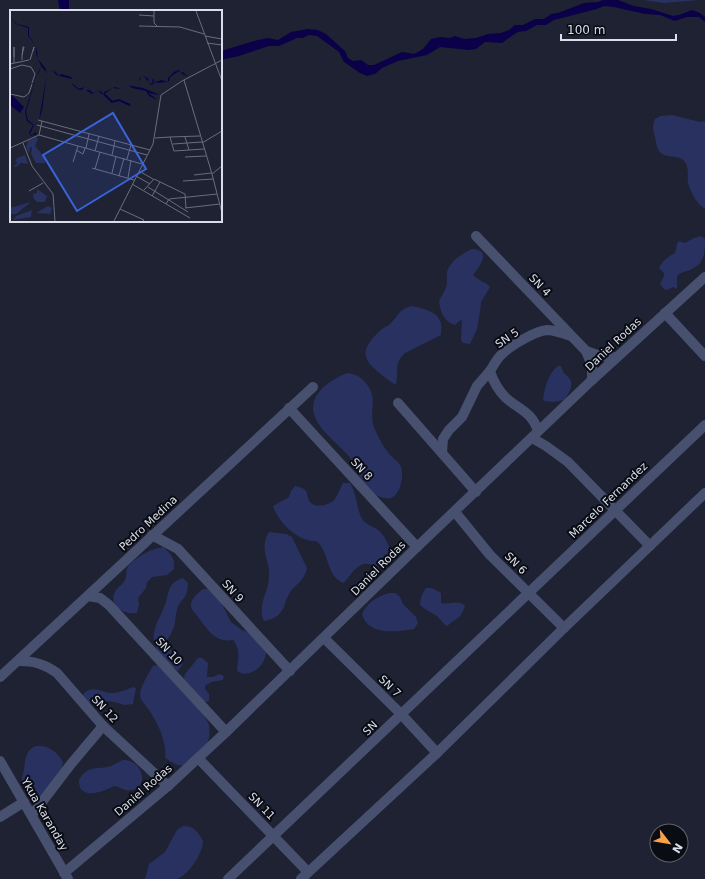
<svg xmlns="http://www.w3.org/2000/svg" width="705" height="879" font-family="'DejaVu Sans',sans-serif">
	<rect width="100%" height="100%" fill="#1e2233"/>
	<g fill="#283160">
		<polygon points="643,0 699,0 664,3"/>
		<path d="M 672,115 L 700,122 L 705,121 L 705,209 C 697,204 691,193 688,183 C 687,177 689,170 686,164 C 681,152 663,161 658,149 C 656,145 656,141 655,137 C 653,130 652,126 655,119 L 660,116 Z"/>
		<path d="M 701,236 L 705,239 C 705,252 705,263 692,269 C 686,272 682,271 677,276 L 677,289 L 673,287 L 667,290 L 664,289 L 660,284 L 664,276 L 664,273 L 659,268 C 663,260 668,257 675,253 L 677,244 L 679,241 L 685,243 L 694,238 Z"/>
		<path d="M 472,249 C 493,250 479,267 473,275 C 479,281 486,282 490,287 L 481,302 L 480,312 L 477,329 L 470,344 L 463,343 L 461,340 L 462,320 L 459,321 L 455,325 C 444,322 440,311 439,301 C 441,296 445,292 446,287 C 448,282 446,277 447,272 C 450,261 463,253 472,249 Z"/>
		<path d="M 412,306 C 421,308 437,311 440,321 C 442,325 441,331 441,335 L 405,353 C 393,364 399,371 396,385 C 388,380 383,376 376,370 C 358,355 366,344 381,330 C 384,327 388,326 391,323 C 399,315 399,309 412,306 Z"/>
		<path d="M 558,366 L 561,366 C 564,376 566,373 570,379 C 574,386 568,395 564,400 L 554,402 L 545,401 L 543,399 C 544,389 549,372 558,366 Z"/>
		<path d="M 348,373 C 355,374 359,376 364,381 C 380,398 368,409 374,427 C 378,437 384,448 391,456 C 394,459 399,462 401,467 C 404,475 401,492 393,497 C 382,503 368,490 363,482 C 357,473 355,463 348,455 C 334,439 298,416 320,391 C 327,383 338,376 348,373 Z"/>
		<path d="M 343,483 L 350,483 C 357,494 356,507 362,519 C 365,524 370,525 375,528 C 386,534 390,548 393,560 C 381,576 374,559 361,565 C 353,569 350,577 343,583 C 325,575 330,551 316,541 C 298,542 278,522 273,506 L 289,497 L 291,491 L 295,486 C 299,487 303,487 306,491 C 308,495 307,499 311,503 C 317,508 329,505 334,500 C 338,495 340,488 343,483 Z"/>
		<path d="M 269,532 L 286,534 L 292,537 L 307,568 C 303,584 294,584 288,596 C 285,601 285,608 280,613 C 276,618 270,620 264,621 C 257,605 268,593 269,578 C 271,561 258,549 269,532 Z"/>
		<path d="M 162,546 C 170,553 176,558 174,569 L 167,575 L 152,577 L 147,582 L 146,588 L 138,598 L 139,604 L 137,613 C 125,615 108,606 115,592 C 117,587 123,585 125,580 C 127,576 126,572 127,568 C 131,560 153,547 161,548 Z"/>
		<path d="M 183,578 L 188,583 C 188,600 180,598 177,610 C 175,616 176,623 173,629 C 172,633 169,637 167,640 C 167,642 167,645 168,646 C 174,655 191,656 178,671 C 172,668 169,664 164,659 C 146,638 155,629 164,607 C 170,594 166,583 183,578 Z"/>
		<path d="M 426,588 L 432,588 L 441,593 L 441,603 C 450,605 459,599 465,606 C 461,619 455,619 447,626 L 445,625 L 437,616 L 425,609 L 420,605 C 420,599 422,593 426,588 Z"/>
		<path d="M 203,589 L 210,589 L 219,598 L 231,622 L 242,630 L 248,632 L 267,649 C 265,664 258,673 243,674 L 237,671 C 238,659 241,650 233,640 C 215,643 208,630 198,617 C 196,614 192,610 191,607 C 190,599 198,593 203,589 Z"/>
		<path d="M 389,593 L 395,593 L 400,597 L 403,604 L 416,617 L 418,623 L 414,629 C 396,632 368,636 362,614 C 368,602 376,597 389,593 Z"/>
		<polygon points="198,658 202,658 208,663 207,677 213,677 219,674 224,676 223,680 211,682 205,686 205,689 209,694 209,701 204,702 183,681 185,674"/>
		<path d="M 159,665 C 172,679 204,710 209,725 C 210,731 210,738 207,743 C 204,748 198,753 194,757 C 183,770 178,766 165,758 C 167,743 158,723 149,710 C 146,705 140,701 140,694 C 140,688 149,672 153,666 Z"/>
		<path d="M 133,687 L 136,688 L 133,704 L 125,705 L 110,701 L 90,703 L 84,699 L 83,695 C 92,683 103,694 114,693 C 120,692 127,690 133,687 Z"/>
		<path d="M 36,746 C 48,745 57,751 63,762 L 61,773 L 37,802 C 30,801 23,791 22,783 C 21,779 23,774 24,770 C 25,761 25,750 36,746 Z"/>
		<path d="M 123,760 C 142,759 150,787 132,790 C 126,792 120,787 114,786 C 103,792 78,801 79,780 C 88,764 99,770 111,766 C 115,764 118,762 123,760 Z"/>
		<path d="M 183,826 C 194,826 198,832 203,841 C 203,853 189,875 177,879 C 171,879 152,879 145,879 L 149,864 L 165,852 L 177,830 Z"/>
	</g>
	<g fill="#0a0149">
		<polygon points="58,0 69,0 69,11 60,11"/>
		<polygon points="603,0 618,0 634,6 651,9 673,16 679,15 692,10 700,13 705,17 705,22 699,17 687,17 675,21 660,15 645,14 614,7 604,6 597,9 554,20 546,25 537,25 526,31 518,32 513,35 502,43 485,42 476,49 469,50 440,47 427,55 398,61 382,68 375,74 367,76 360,73 344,62 339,52 317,36 309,35 303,38 297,38 279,46 269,46 239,56 221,60 221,51 254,41 268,38 278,40 291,32 308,29 318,30 326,34 345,51 348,58 353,61 361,60 368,65 374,65 402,52 414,54 423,49 431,39 440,37 450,38 455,36 464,39 476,38 488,34 501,33 509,30 515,25 523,25 535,19 544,19 551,14 558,13 584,3 598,2"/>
	</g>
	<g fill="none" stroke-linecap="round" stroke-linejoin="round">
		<g stroke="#485070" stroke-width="10">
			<polyline points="476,236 586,351 592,366 592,380"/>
			<polyline points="665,313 705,356"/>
			<path d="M 586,351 C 596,355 605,358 616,357"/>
			<polyline points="398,403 476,492"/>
			<polyline points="289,408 417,547"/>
			<path d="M 538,431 C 532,412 520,410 506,398 C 499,391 493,381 490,371 C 494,365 496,360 501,355 C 510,346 535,331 547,330 C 555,330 564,334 571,336"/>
			<polyline points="532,438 546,446 568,462 650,546"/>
			<polyline points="442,452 443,439 449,430 462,417 477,386 490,371"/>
			<polyline points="455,512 490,555 564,628"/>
			<polyline points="152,535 178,549 290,671"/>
			<polyline points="88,596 100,598 109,605 226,732"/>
			<polyline points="324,638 401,714 437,753"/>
			<path d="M 19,661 C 34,661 45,664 57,673 L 103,726 L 168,786"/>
			<polyline points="0,677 313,387"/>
			<polyline points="198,758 308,872"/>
			<polyline points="0,761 68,879"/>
			<polyline points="32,815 71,764 103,726"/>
			<polyline points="0,817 24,802"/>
			<polyline points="64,873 168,786 226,732 417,547 592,380 705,277"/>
			<polyline points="228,879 705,425"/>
			<polyline points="301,879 437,753 564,628 705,493"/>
		</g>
	</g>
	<g text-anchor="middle" stroke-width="4" stroke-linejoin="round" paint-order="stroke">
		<g font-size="11" fill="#dbdeea" stroke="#0a0c14">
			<text transform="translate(540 285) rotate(46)" y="4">SN 4</text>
			<text transform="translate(507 338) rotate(-34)" y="4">SN 5</text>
			<text transform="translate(613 344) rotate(-43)" y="4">Daniel Rodas</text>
			<text transform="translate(362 469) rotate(47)" y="4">SN 8</text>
			<text transform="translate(608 500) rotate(-44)" y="4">Marcelo Fernandez</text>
			<text transform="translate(148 523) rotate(-43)" y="4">Pedro Medina</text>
			<text transform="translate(516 563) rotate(45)" y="4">SN 6</text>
			<text transform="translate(378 568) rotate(-45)" y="4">Daniel Rodas</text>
			<text transform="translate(233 591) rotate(48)" y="4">SN 9</text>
			<text transform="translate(169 651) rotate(47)" y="4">SN 10</text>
			<text transform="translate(390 686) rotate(44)" y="4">SN 7</text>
			<text transform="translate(105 709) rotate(47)" y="4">SN 12</text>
			<text transform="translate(370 728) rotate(-44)" y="4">SN</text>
			<text transform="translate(143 790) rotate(-41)" y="4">Daniel Rodas</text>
			<text transform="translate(262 806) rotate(46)" y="4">SN 11</text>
			<text transform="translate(45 814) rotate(60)" y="4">Ykua Karanday</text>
		</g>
	</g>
	<g transform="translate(10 10)">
		<rect width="212" height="212" fill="#1e2233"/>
		<path d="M 26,127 L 28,129 L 25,136 L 35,148 L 35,153 L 26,153 L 21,144 L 22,138 L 20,137 L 19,143 L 16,138 L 18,131 ZM 15,145 L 18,154 L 11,153 L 6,157 L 3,156 L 8,153 L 5,152 L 7,148 ZM 27,179 L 37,186 L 35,192 L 27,192 L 24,189 L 23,184 L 27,183 ZM 21,192 L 6,204 L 0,204 L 0,198 ZM 38,196 L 42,198 L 40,204 L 26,203 ZM 22,200 L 21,207 L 3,210 L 6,206 Z" fill="#283160"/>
		<path d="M 0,7 L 7,14 L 19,17 L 19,26 L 26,36 L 28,49 L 36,59 L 36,62 L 38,62 L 41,60 L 43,60 L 45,61 L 45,62 L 48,64 L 49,66 L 51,64 L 61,67 L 62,69 L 61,73 L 63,74 L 69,79 L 74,77 L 76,80 L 80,80 L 83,83 L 89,80 L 94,84 L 94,82 L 103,78 L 105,77 L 108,78 L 110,79 L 118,75 L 121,76 L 124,72 L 129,72 L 129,68 L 134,66 L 136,67 L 137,68 L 138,68 L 139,73 L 143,74 L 142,70 L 142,69 L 144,70 L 146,72 L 151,70 L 158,72 L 158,68 L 164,62 L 169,60 L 171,63 L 173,62 L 178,67 L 171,63 L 169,61 L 160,67 L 159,71 L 158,72 L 146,73 L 143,69 L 144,74 L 141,75 L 134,66 L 130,68 L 129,72 L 124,72 L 121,76 L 133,78 L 150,85 L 138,83 L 148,90 L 139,86 L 136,81 L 122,78 L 118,75 L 110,79 L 103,78 L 94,84 L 92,84 L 90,83 L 89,80 L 82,84 L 76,80 L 74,77 L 72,80 L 69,80 L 66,78 L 61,73 L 62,69 L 49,66 L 44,63 L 44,60 L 42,60 L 37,62 L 32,101 L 29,110 L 37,63 L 31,56 L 29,62 L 26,67 L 16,102 L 18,110 L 24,115 L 20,124 L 22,126 L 25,122 L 27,124 L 21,126 L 19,123 L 23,115 L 17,111 L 15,102 L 26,67 L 31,56 L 26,44 L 26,36 L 18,26 L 18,18 L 6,14 ZM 0,83 L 14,97 L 10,103 L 0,95 Z" fill="#0a0149"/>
		<path fill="none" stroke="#0a0149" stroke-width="2" d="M 94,84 L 102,92 L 109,90 L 120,95"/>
		<path fill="none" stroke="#6a6d7c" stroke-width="1" d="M 144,1 L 144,13 L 147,16M 186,1 L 212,71M 129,5 L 144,6M 129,16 L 170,17 L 194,24M 195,26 L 212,29M 197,33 L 212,35M 4,47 L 4,37 L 4,53M 12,50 L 12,47 L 13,37 L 14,37 L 12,45M 20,50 L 24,37 L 23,41M 0,54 L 19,50M 0,59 L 12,55 L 21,57 L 25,64 L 22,73M 174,70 L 202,164M 0,84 L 14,87 L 19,83 L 22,74M 28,110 L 140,140M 27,115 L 137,145M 29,125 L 32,111M 160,127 L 190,126M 175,127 L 179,140M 145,128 L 160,127 L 164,141 L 194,139M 13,133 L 22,156 L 43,184 L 45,211M 192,133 L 212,121M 163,134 L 192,132M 0,138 L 29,125 L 132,154M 76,138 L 79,124M 66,140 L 73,144 L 75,138M 85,141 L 89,126M 102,145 L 105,131M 175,147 L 196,146M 117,149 L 121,135M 63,152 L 68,136M 212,156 L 202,164 L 212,203M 82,158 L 124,170M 85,159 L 90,142M 129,161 L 143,169M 102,163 L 106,146M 184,165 L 201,163M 109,166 L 114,148M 126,166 L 140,174M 118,168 L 121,150M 173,171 L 203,169M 122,174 L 180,208M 138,177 L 178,202M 134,180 L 144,169 L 175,184 L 176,198M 19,181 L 33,173M 142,186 L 150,172M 156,194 L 159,189 L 207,184M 175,198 L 210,194M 110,199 L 134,210 L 133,211M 104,211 L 143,134 L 151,85 L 172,71 L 212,50"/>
		<path fill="#3a64db" fill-opacity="0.15" stroke="#3a64db" stroke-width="2" d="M 103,103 L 136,159 L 67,201 L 33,145 Z"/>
		<rect width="212" height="212" fill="none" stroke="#dbdeea" stroke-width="2"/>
	</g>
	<g transform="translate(669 843) rotate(121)"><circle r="19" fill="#0a0c14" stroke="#5e606a"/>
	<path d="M0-3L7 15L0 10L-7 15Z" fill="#f7a149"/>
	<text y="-6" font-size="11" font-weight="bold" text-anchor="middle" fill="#dbdeea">N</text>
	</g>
	<path d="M561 34v6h115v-6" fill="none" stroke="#dbdeea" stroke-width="2"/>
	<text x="567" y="34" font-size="12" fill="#dbdeea" stroke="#0a0c14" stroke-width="3" paint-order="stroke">100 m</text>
</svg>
